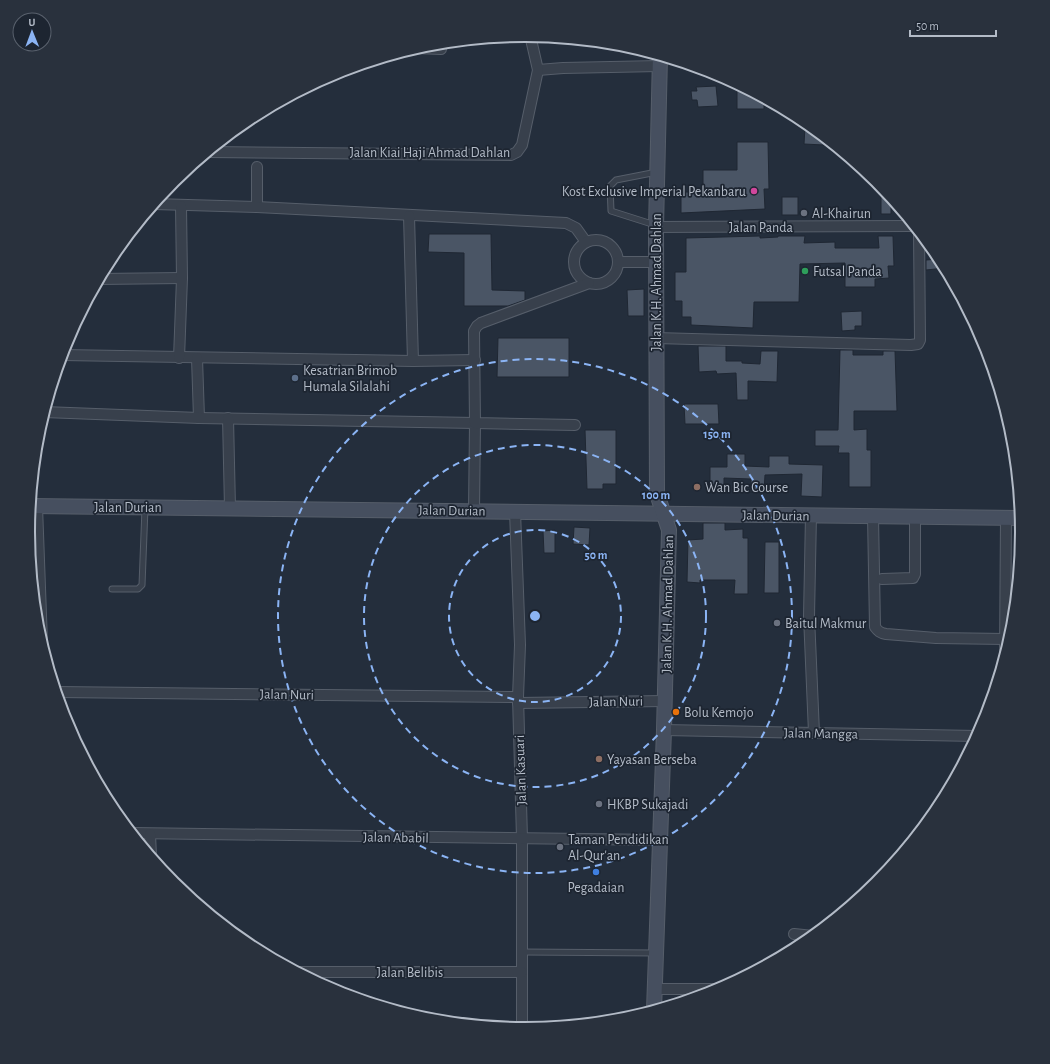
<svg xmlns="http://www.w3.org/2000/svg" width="1050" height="1064" font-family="'Alegreya Sans',sans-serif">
	<rect width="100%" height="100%" fill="#242e3c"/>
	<g fill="#4a5565" stroke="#1f2733">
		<polygon points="737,85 764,99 764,109 737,109"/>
		<polygon points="716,86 718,106 698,107 697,100 692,100 691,91 697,91 696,87"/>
		<polygon points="805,127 812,128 824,137 824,145 804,144"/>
		<polygon points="737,142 768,142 769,189 764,189 765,209 681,213 681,192 703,192 703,170 737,170"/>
		<polygon points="881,186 891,198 891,214 881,214"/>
		<rect x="782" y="197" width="16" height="18"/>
		<polygon points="429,234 491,234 492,290 525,291 525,300 508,306 464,306 464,253 428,252"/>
		<polygon points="760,236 760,238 778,237 778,236 805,236 804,243 835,242 835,248 879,248 878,236 893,236 894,266 888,266 889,278 875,279 875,287 845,287 845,263 800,264 799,302 754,302 753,328 691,325 691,317 682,317 682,301 675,301 675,272 686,272 686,238"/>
		<polygon points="940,259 945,268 926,270 926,260"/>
		<polygon points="644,289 644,316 628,316 627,290"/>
		<polygon points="862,311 862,326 855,326 855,330 842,331 841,312"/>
		<polygon points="498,338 569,338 569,377 497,377"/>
		<polygon points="698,346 726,346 726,361 742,361 742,363 760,364 761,351 778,351 777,382 748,381 748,400 737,400 736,373 717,374 716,371 699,372"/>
		<polygon points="840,350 853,350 853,355 883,355 883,351 895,351 897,411 854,411 854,430 867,429 867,450 871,450 871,487 849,487 849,453 838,453 839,446 815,446 815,430 838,430"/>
		<polygon points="684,404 718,404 719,424 685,424"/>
		<polygon points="585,430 616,430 616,484 603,484 603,489 587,489"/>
		<polygon points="727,454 745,454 745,466 769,467 769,456 789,456 789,464 823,465 822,497 801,496 802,474 765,475 764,492 750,492 751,479 724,478 724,492 710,491 710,467 727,467"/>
		<polygon points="703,523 725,523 725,530 743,529 743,538 748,538 748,594 734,594 735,580 700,580 700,583 687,582 688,540 703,539"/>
		<polygon points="574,527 590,528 589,545 573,544"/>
		<polygon points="555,530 555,553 544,553 543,531"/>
		<polygon points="765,542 779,542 779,593 764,593"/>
	</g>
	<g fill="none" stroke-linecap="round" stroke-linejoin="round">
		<defs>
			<g id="lane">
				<polyline points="655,225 611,211 610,186 616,180 657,172"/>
				<polyline points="112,589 138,589 142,585 145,508"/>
				<polyline points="523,952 656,953"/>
			</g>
			<g id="street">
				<polyline points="416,48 441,49"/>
				<polyline points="538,70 563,68 659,66"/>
				<polyline points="209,152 511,155 517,152 522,145 538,70 530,35"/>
				<polyline points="257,167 257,207"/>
				<polyline points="154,204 257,207 566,223 576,228 586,242"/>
				<polyline points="409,216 413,361"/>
				<polyline points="656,227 913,226"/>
				<circle cx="596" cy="262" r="22"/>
				<polyline points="618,262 657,262"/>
				<polyline points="99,279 182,278"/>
				<polyline points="656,338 911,345 918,344 920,340 919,232"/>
				<polyline points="62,355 413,361 475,360"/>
				<polyline points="179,358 182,278 181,206"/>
				<polyline points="197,358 199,418"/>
				<polyline points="44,412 199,418 475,423 474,510"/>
				<polyline points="228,418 230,508"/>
				<polyline points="575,425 475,423 474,331 477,326 481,323 589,283"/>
				<polyline points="37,506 42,642"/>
				<polyline points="515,511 520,645 518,697 522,838 522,1029"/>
				<polyline points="811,515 809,616 814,733"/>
				<path d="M 873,516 L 875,627 C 878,631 880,633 886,634 L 936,638 L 1005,639"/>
				<polyline points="882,579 913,578 915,574 915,517"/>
				<polyline points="1005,654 1006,518"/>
				<polyline points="57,692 518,697"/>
				<polyline points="518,703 665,701"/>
				<polyline points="664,730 977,736"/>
				<polyline points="133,833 660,840"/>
				<polyline points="150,834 151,856"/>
				<polyline points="794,934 813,936"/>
				<polyline points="298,972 522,972"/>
				<polyline points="655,989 718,989"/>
			</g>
			<g id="secondary">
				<polyline points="31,506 1021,518"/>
				<polyline points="654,1010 664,730 669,530 657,494 656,227 660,56"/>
			</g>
		</defs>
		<use href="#lane" stroke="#565e6a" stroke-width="7"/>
		<use href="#street" stroke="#565e6a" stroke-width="12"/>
		<use href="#secondary" stroke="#565e6a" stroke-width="16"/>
		<use href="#lane" stroke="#38404c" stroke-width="5"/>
		<use href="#street" stroke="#38404c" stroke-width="10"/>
		<use href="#secondary" stroke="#464f5f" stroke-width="14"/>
	</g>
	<g fill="none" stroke="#8bb4f4" stroke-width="2" stroke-dasharray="7 5">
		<circle cx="535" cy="616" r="86"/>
		<circle cx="535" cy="616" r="171"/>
		<circle cx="535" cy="616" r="257"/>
	</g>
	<circle fill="#d1479c" stroke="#1d2531" stroke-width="1.5" cx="754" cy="191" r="4"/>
	<g fill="#6b7280" stroke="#1d2531" stroke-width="1.5">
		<circle cx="804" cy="213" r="4"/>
		<circle cx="777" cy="623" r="4"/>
		<circle cx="599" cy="804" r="4"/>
		<circle cx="560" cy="847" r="4"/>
	</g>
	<circle fill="#2e9e5b" stroke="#1d2531" stroke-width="1.5" cx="805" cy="271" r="4"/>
	<circle fill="#5c6f8a" stroke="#1d2531" stroke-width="1.5" cx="295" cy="378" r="4"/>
	<g fill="#8d6e63" stroke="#1d2531" stroke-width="1.5">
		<circle cx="697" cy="487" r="4"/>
		<circle cx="599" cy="759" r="4"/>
	</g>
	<circle fill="#e8710a" stroke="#1d2531" stroke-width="1.5" cx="676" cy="712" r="4"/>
	<circle fill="#3f7fe0" stroke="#1d2531" stroke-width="1.5" cx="596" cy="872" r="4"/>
	<g text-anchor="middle" stroke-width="3.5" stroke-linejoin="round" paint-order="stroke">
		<g font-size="14" fill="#b3bbc7" stroke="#1d2531">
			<text x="430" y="157">Jalan Kiai Haji Ahmad Dahlan</text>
			<text x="761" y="232">Jalan Panda</text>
			<text transform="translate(656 282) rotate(-90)" y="5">Jalan K.H. Ahmad Dahlan</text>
			<text x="128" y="512">Jalan Durian</text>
			<text transform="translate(452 510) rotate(1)" y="5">Jalan Durian</text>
			<text transform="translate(776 515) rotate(1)" y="5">Jalan Durian</text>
			<text transform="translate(667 604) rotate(-89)" y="5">Jalan K.H. Ahmad Dahlan</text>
			<text transform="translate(287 694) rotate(1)" y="5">Jalan Nuri</text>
			<text transform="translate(616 701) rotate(-1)" y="5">Jalan Nuri</text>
			<text transform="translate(821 733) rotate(1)" y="5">Jalan Mangga</text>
			<text transform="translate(520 770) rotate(-92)" y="5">Jalan Kasuari</text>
			<text transform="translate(396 837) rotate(1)" y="5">Jalan Ababil</text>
			<text x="410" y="977">Jalan Belibis</text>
		</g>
		<g font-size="14" fill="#b3bbc7" stroke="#1d2531" text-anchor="start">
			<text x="746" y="196" text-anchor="end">Kost Exclusive Imperial Pekanbaru</text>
			<text x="812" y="218">Al-Khairun</text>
			<text x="813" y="276">Futsal Panda</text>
			<text x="303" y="375">Kesatrian Brimob<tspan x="303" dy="16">Humala Silalahi</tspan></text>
			<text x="705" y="492">Wan Bic Course</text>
			<text x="785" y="628">Baitul Makmur</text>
			<text x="684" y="717">Bolu Kemojo</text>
			<text x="607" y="764">Yayasan Berseba</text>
			<text x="607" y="809">HKBP Sukajadi</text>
			<text x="568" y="844">Taman Pendidikan<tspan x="568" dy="16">Al-Qur'an</tspan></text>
			<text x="596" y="892" text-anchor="middle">Pegadaian</text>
		</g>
	</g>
	<path d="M0 0H1050V1064H0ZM35 532a490 490 0 1 1 980 0a490 490 0 1 1-980 0Z" fill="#29313d" fill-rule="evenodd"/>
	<path fill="none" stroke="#b3bbc7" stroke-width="2" d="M35 532a490 490 0 1 1 980 0a490 490 0 1 1-980 0Z"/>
	<circle cx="535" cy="616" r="6" fill="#8bb4f4" stroke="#1d2531" stroke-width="2"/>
	<g font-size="12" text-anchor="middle" font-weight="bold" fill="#8bb4f4" stroke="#1d2531" stroke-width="3.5" stroke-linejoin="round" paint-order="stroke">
		<text x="717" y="438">150 m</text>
		<text x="656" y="499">100 m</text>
		<text x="596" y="559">50 m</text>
	</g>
	<g transform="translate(32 32) rotate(359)"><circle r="19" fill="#1d2531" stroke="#59616d"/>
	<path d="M0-3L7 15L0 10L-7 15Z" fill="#8bb4f4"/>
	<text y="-6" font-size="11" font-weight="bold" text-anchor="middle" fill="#b3bbc7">U</text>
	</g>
	<path d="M910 30v6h86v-6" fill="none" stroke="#b3bbc7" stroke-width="2"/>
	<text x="916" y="30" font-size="12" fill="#b3bbc7" stroke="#1d2531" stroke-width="3" paint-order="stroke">50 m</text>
</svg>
